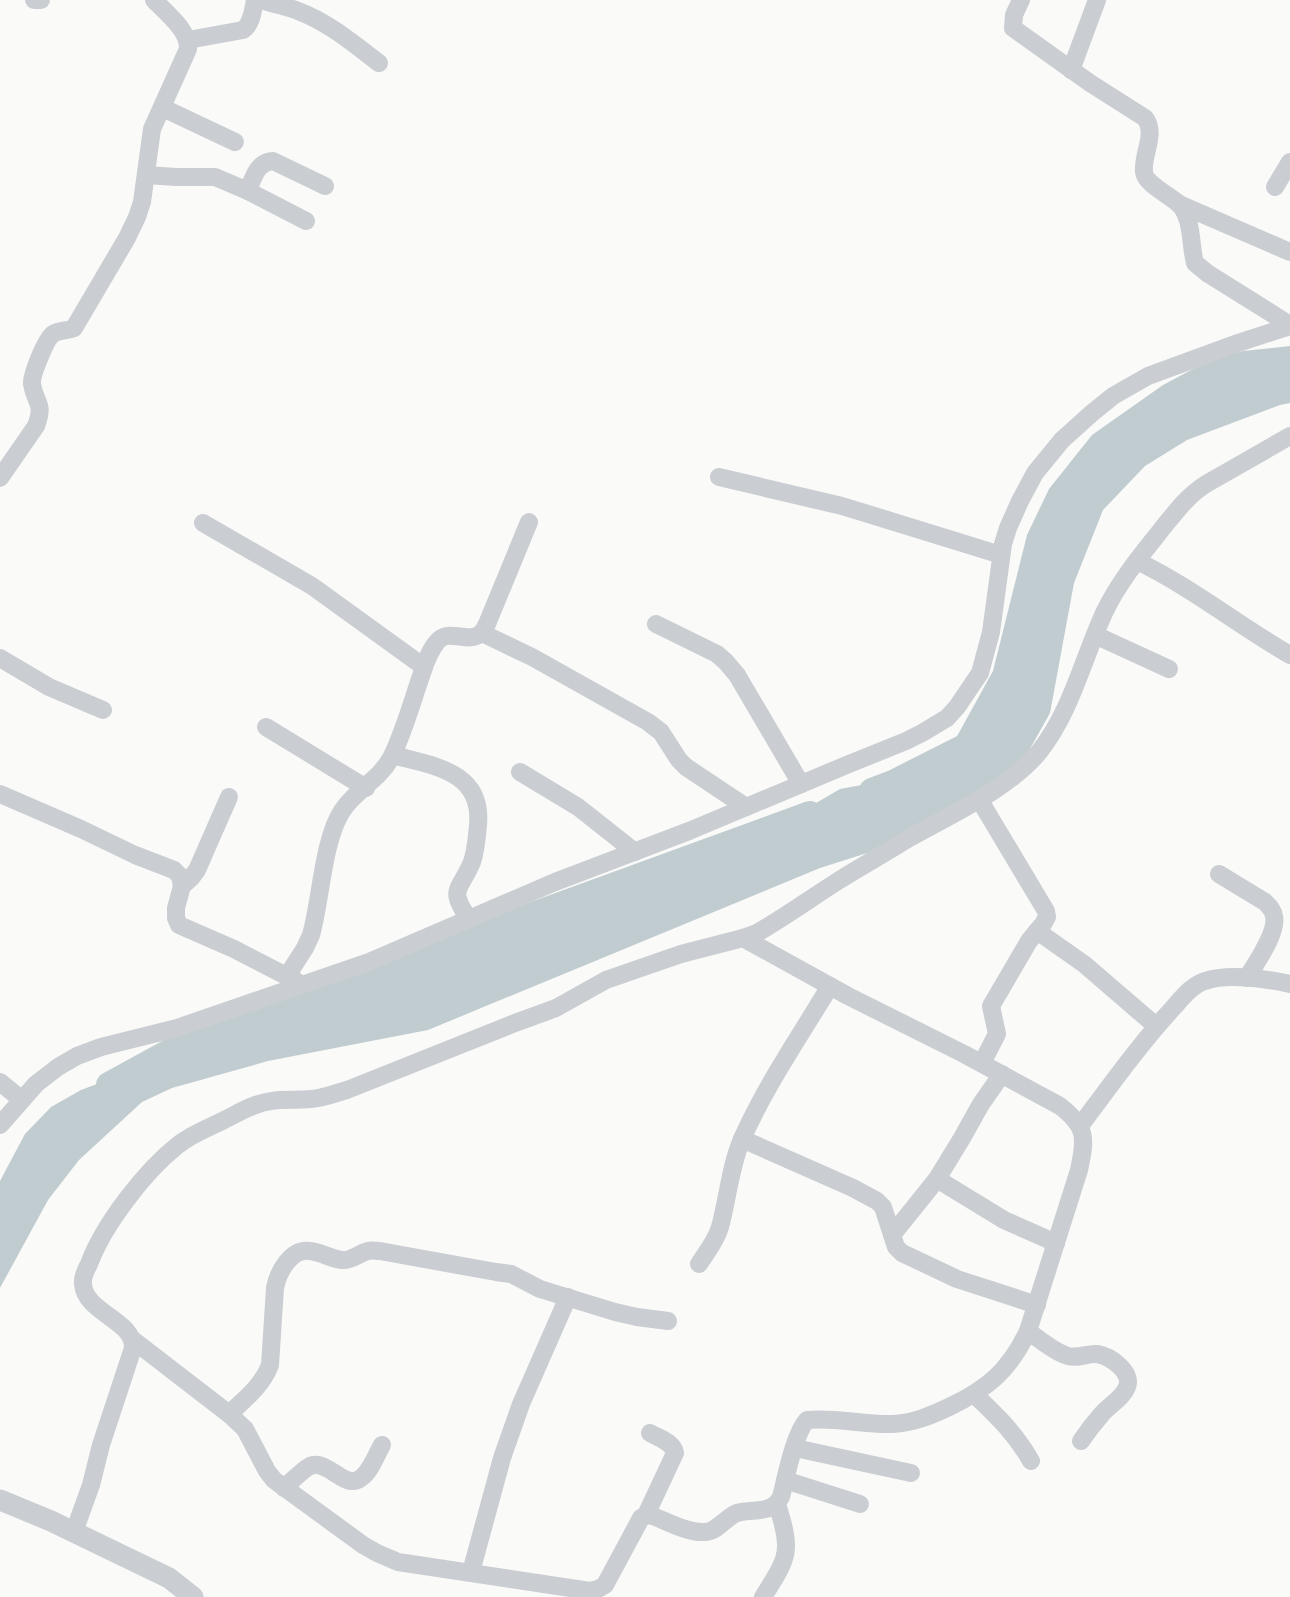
<svg xmlns="http://www.w3.org/2000/svg" width="1290" height="1597" font-family="'DejaVu Sans',sans-serif">
	<rect width="100%" height="100%" fill="#fafaf8"/>
	<polygon fill="#c1ccd1" points="1290,346 1290,403 1280,405 1187,440 1145,466 1103,510 1074,583 1050,713 1026,756 1001,778 883,848 820,868 428,1030 268,1061 172,1088 142,1102 79,1160 48,1200 0,1288 0,1181 25,1134 51,1107 81,1090 765,833 840,789 926,773 951,747 993,671 1027,535 1049,489 1092,435 1163,385 1210,360 1243,351"/>
	<g fill="none" stroke-linecap="round" stroke-linejoin="round">
		<g stroke="#c1ccd1" stroke-width="26">
			<polyline points="872,791 893,783 970,744"/>
			<polyline points="109,1085 195,1038 810,814"/>
		</g>
		<g stroke="#cacdd1" stroke-width="18">
			<polyline points="34,0 41,0"/>
			<path d="M 260,0 C 273,4 286,6 298,11 C 328,22 354,44 379,63"/>
			<path d="M 1021,0 L 1014,15 L 1013,28 L 1090,83 L 1145,118 C 1157,134 1142,154 1144,172 C 1145,184 1171,196 1180,205 C 1193,220 1190,245 1195,263 L 1207,273 L 1290,325"/>
			<path d="M 188,40 L 243,30 C 252,24 253,10 255,0"/>
			<polyline points="1071,70 1097,0"/>
			<polyline points="163,108 235,142"/>
			<polyline points="146,175 176,177 215,177 248,191 306,221"/>
			<polyline points="1275,187 1290,162"/>
			<path d="M 248,191 C 253,178 257,162 273,161 L 325,186"/>
			<polyline points="1179,204 1290,252"/>
			<polyline points="719,477 842,506 1001,555"/>
			<path d="M 0,478 L 36,426 C 45,402 35,404 32,384 C 31,375 46,339 53,334 C 59,330 68,331 74,328 L 127,238 L 137,217 L 142,202 L 152,129 L 188,49 C 189,30 166,13 154,0"/>
			<polyline points="203,523 312,586 424,667"/>
			<path d="M 1137,561 C 1191,587 1238,625 1290,655"/>
			<polyline points="656,624 717,654 726,662 737,675 801,784"/>
			<polyline points="482,633 532,657 648,722 661,732 679,760 686,767 746,807"/>
			<polyline points="1095,635 1169,669"/>
			<polyline points="0,658 49,687 103,710"/>
			<polyline points="266,727 366,788"/>
			<path d="M 393,755 C 433,766 483,771 478,825 C 477,837 476,850 472,862 C 459,893 448,887 469,920"/>
			<polyline points="520,772 578,807 635,852"/>
			<polyline points="0,794 81,829 135,855 174,870 180,876 182,886 176,908 176,918 179,925 234,949 296,981"/>
			<polyline points="979,799 1046,911 1047,917 1043,924 1029,941 991,1006 997,1034 982,1063"/>
			<path d="M 1219,874 L 1265,902 C 1269,906 1273,910 1274,916 C 1278,933 1255,964 1247,978"/>
			<polyline points="182,886 191,878 197,870 229,797"/>
			<polyline points="1037,931 1084,964 1156,1026"/>
			<path d="M 287,976 L 305,948 L 311,935 C 321,900 323,840 342,811 C 355,790 380,780 392,756 C 404,731 412,702 421,676 C 425,664 429,651 437,642 C 448,627 469,645 481,633 C 484,631 485,627 487,624 L 529,522"/>
			<polyline points="0,1082 22,1100"/>
			<polyline points="0,1125 36,1084 58,1067 77,1056 101,1047 177,1028 369,962 555,882 689,831 849,764 906,741 922,733 947,718 957,707 980,673 991,632 1003,544 1008,528 1020,501 1035,473 1062,440 1092,413 1113,396 1148,376 1238,343 1290,326"/>
			<path d="M 1080,1126 C 1110,1086 1139,1045 1173,1008 C 1182,998 1192,985 1205,981 C 1228,973 1267,979 1290,984"/>
			<polyline points="742,1139 853,1188 877,1201 883,1207 896,1247 902,1253 957,1279 1037,1305"/>
			<polyline points="937,1179 1004,1220 1056,1243"/>
			<polyline points="892,1235 937,1179 962,1138 981,1104 1002,1074"/>
			<path d="M 699,1264 C 706,1253 716,1241 720,1227 C 728,1198 730,1167 742,1139 C 766,1085 800,1036 830,986"/>
			<path d="M 1028,1331 C 1039,1339 1052,1350 1065,1355 C 1077,1360 1086,1353 1097,1354 C 1110,1356 1133,1372 1127,1387 C 1123,1398 1108,1406 1101,1415 C 1094,1423 1087,1432 1081,1441"/>
			<path d="M 133,1340 L 229,1414 L 245,1429 L 267,1471 L 274,1480 L 363,1545 L 377,1553 L 398,1562 L 590,1591 L 598,1589 L 605,1585 L 641,1518 L 646,1515 L 653,1516 C 668,1522 688,1533 705,1532 C 717,1532 726,1517 737,1513 C 754,1508 771,1515 781,1497 C 786,1478 794,1434 807,1420 C 835,1417 864,1425 893,1424 C 913,1423 930,1416 949,1407 C 987,1389 1009,1371 1028,1331 L 1079,1170 C 1086,1138 1087,1127 1060,1106 L 964,1054 L 848,996 L 743,938"/>
			<path d="M 975,1395 C 997,1416 1015,1433 1031,1461"/>
			<path d="M 229,1414 C 245,1399 262,1386 270,1365 L 275,1288 C 278,1272 291,1248 310,1251 C 321,1252 331,1259 342,1260 C 352,1261 359,1253 368,1251 C 371,1250 377,1251 380,1251 L 496,1272 L 511,1274 L 540,1289 L 615,1312 L 637,1317 L 668,1321"/>
			<polyline points="795,1448 911,1473"/>
			<polyline points="785,1480 860,1504"/>
			<path d="M 284,1488 C 292,1481 301,1471 310,1466 C 327,1458 345,1491 361,1478 C 371,1471 376,1455 382,1445"/>
			<path d="M 646,1515 L 675,1453 C 673,1442 659,1438 650,1433"/>
			<path d="M 74,1532 L 91,1485 L 101,1445 L 133,1348 C 134,1320 85,1313 83,1284 C 82,1277 86,1270 89,1264 C 104,1224 145,1171 178,1145 C 190,1135 206,1129 220,1122 C 231,1117 242,1110 253,1106 C 275,1097 289,1101 311,1099 C 324,1098 336,1093 347,1090 L 515,1023 L 556,1008 L 606,980 L 681,954 L 743,938 L 757,933 C 785,917 811,898 838,881 C 860,867 884,854 906,840 C 949,815 1008,790 1039,752 C 1071,712 1083,659 1104,613 C 1118,583 1141,555 1161,530 C 1175,513 1187,496 1206,484 L 1290,436"/>
			<polyline points="471,1572 502,1458 521,1404 568,1297"/>
			<path d="M 763,1597 C 789,1556 792,1552 777,1504"/>
		</g>
		<polyline stroke="#cacdd1" stroke-width="21" points="0,1500 51,1521 169,1578 193,1597"/>
	</g>
</svg>
